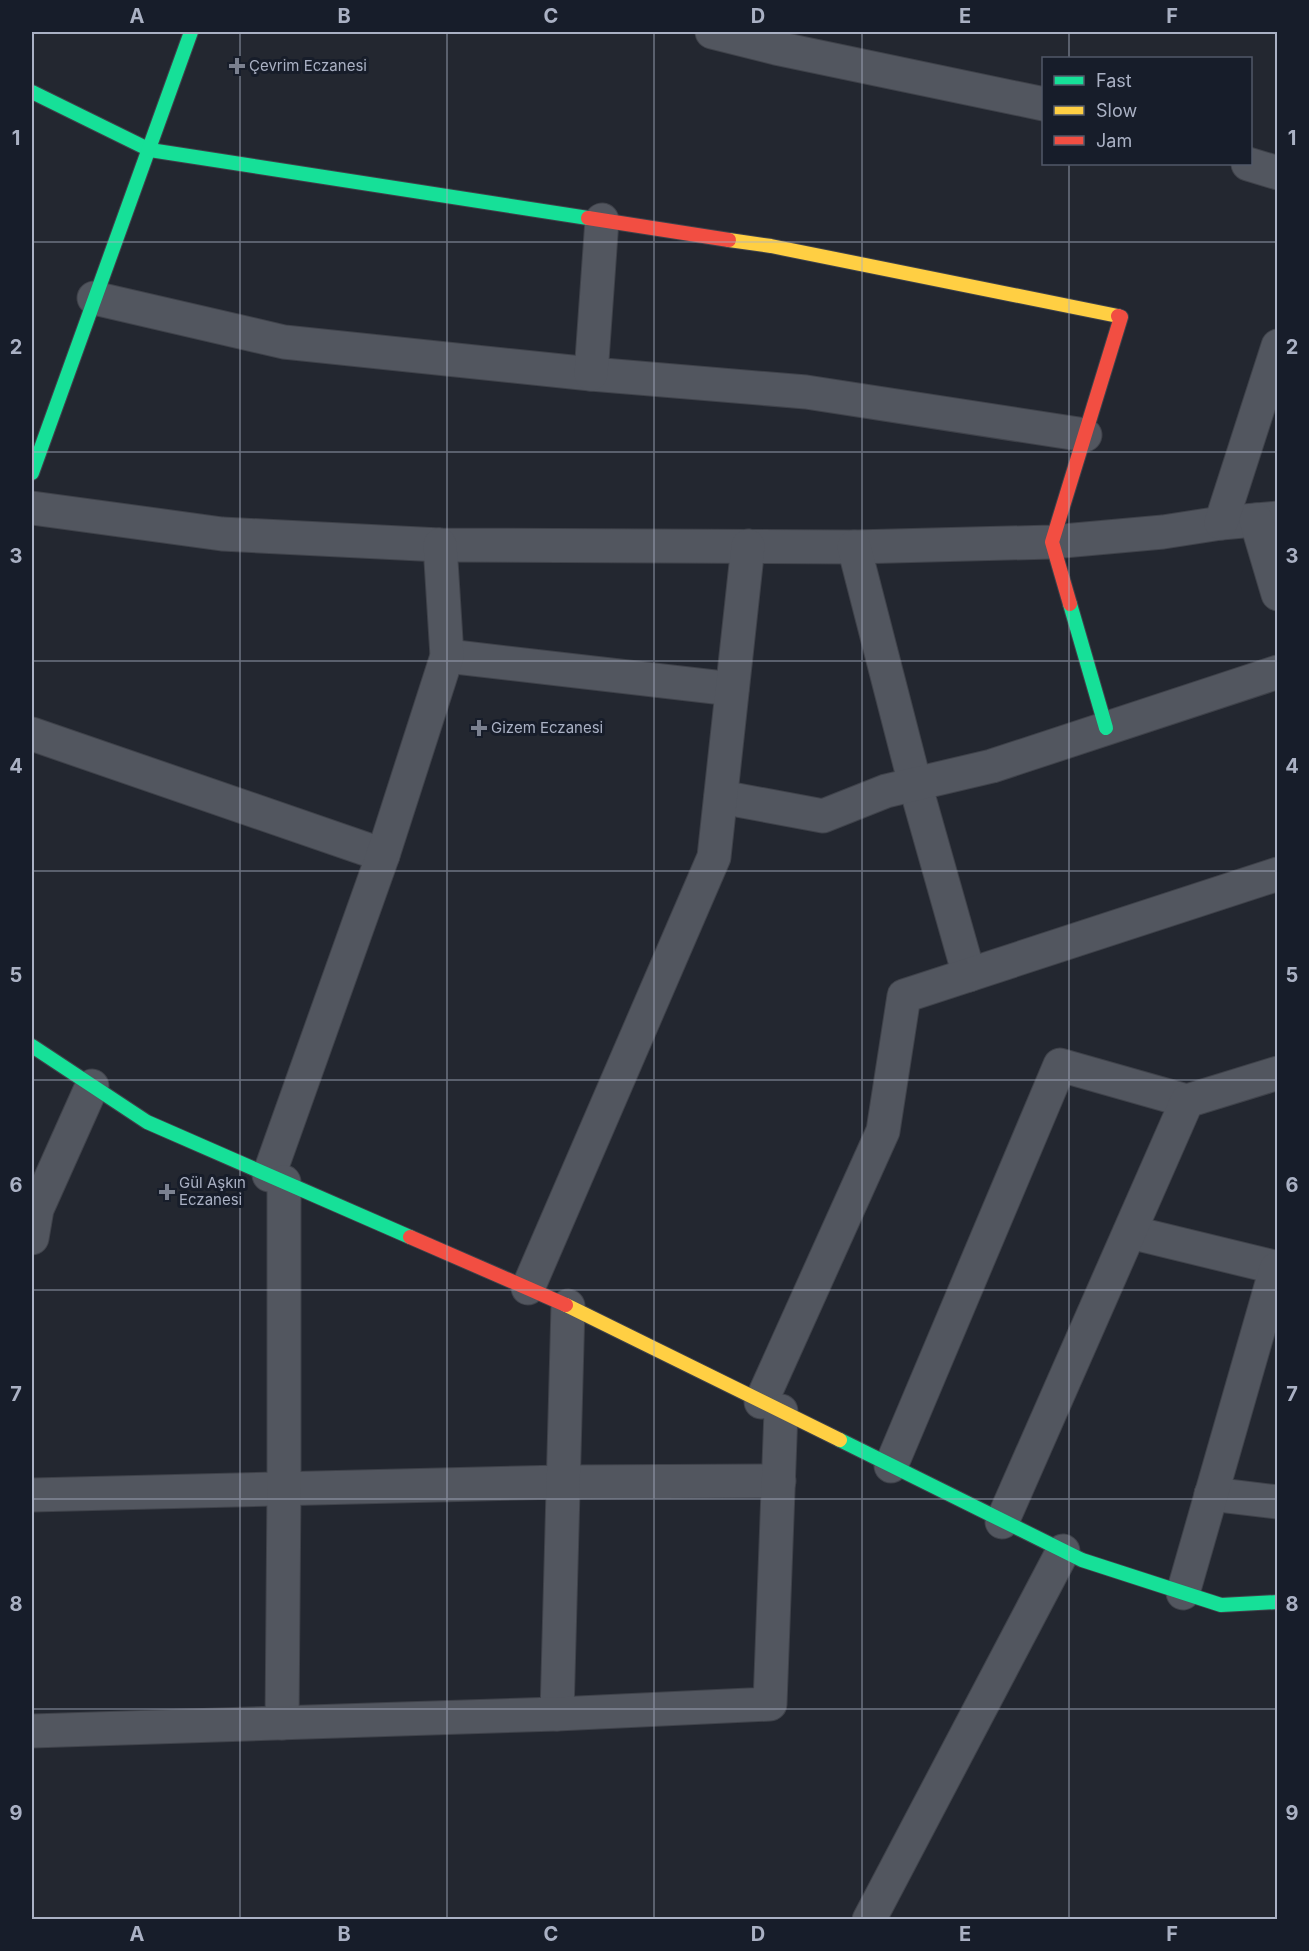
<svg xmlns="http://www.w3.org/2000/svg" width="1309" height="1951" font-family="Inter,sans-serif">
	<rect width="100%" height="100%" fill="#232730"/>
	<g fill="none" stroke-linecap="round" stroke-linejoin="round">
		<defs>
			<g id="street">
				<polyline points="712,32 776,48 1044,104"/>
				<polyline points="1248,164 1278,173"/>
				<polyline points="94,298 284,342 591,374 806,392 1085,435"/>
				<polyline points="591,374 602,220"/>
				<polyline points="32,508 222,534 440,545 854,547 1052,542 1163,532 1221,523 1278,518"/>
				<polyline points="1256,520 1278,594"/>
				<polyline points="1221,523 1278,346"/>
				<polyline points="854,547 915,784 969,975"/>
				<polyline points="447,656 732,689"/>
				<polyline points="32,734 383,855"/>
				<polyline points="721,797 823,816 886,791 992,766 1278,672"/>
				<polyline points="269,1175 383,855 447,656 440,545"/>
				<polyline points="1130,1232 1278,1268"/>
				<polyline points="32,1238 37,1209 92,1086"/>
				<polyline points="528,1288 714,857 748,546"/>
				<polyline points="761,1402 883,1131 904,996 1278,874"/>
				<polyline points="891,1466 1060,1065 1187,1101"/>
				<polyline points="1211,1494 1278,1502"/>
				<polyline points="32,1495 563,1482 779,1481"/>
				<polyline points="1002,1522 1187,1101 1278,1073"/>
				<polyline points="1183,1593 1276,1269"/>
				<polyline points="557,1714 568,1306"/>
				<polyline points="282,1723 284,1489 284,1182"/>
				<polyline points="32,1731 557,1714 770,1704 781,1411"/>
				<polyline points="869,1920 1063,1551"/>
			</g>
			<g id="fast">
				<polyline points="32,92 150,150 588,218"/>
				<polyline points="32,473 191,32"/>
				<polyline points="1070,604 1106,728"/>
				<polyline points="32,1046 147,1122 410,1237"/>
				<polyline points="840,1440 1082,1560 1221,1605 1278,1602"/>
			</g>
			<g id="slow">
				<polyline points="729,240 771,246 1118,316"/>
				<polyline points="566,1305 840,1440"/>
			</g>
			<g id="jam">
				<polyline points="588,218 729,240"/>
				<polyline points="1070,604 1052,542 1121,317 1118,316"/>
				<polyline points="410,1237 566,1305"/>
			</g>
		</defs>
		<use href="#street" stroke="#3f424a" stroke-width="35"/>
		<use href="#fast" stroke="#3f424a" stroke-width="16"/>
		<use href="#slow" stroke="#3f424a" stroke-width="16"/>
		<use href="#jam" stroke="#3f424a" stroke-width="16"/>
		<use href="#street" stroke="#52565f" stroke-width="33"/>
		<use href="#fast" stroke="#16e098" stroke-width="14"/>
		<use href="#slow" stroke="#ffcf43" stroke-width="14"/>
		<use href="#jam" stroke="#f24e42" stroke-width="14"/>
	</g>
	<path fill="none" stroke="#aab1c4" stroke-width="1.5" stroke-opacity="0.55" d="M 240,32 L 240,1920M 447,32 L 447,1920M 654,32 L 654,1920M 862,32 L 862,1920M 1069,32 L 1069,58M 1069,164 L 1069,1920M 32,242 L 1278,242M 32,452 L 1278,452M 32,661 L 1278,661M 32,871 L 1278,871M 32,1080 L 1278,1080M 32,1290 L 1278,1290M 32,1499 L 1278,1499M 32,1709 L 1278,1709"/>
	<g fill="#7b8190" stroke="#171d2a" stroke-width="2">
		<path d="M234 57h6v6h6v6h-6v6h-6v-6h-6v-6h6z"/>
		<path d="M476 719h6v6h6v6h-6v6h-6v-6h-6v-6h6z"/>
		<path d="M164 1183h6v6h6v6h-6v6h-6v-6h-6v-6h6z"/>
	</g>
	<g text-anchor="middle" stroke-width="6" stroke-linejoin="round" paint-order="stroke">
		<g font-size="15" fill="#aab1c4" stroke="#171d2a" text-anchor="start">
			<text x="249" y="71">Çevrim Eczanesi</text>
			<text x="491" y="733">Gizem Eczanesi</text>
			<text x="179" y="1188">Gül Aşkın<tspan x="179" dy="17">Eczanesi</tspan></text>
		</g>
	</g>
	<rect width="1309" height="1951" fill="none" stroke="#171d2a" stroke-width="66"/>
	<rect x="1042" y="57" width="210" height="108" fill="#171d2a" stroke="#525868" stroke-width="1.5"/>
	<rect x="1054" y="76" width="30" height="9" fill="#16e098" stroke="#525868" stroke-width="1.5"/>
	<text x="1096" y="87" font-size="18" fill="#aab1c4">Fast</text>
	<rect x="1054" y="106" width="30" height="9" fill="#ffcf43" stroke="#525868" stroke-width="1.5"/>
	<text x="1096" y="117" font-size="18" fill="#aab1c4">Slow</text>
	<rect x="1054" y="136" width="30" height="9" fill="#f24e42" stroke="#525868" stroke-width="1.5"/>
	<text x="1096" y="147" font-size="18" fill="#aab1c4">Jam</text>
	<rect x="33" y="33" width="1243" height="1885" fill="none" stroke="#aab1c4" stroke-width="2"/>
	<g font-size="20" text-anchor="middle" font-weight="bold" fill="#aab1c4">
		<text x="137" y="23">A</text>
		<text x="344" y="23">B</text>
		<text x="551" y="23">C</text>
		<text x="758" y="23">D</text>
		<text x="965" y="23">E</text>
		<text x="1172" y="23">F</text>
		<text x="16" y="145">1</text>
		<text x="1292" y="145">1</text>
		<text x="16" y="354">2</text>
		<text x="1292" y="354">2</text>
		<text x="16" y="563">3</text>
		<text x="1292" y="563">3</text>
		<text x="16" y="773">4</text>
		<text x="1292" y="773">4</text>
		<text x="16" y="982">5</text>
		<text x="1292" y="982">5</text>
		<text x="16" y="1192">6</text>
		<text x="1292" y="1192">6</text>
		<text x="16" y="1401">7</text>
		<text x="1292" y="1401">7</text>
		<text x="16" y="1611">8</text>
		<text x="1292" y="1611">8</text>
		<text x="16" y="1820">9</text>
		<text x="1292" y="1820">9</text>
		<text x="137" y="1941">A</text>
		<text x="344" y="1941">B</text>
		<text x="551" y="1941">C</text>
		<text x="758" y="1941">D</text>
		<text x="965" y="1941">E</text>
		<text x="1172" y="1941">F</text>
	</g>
</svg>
